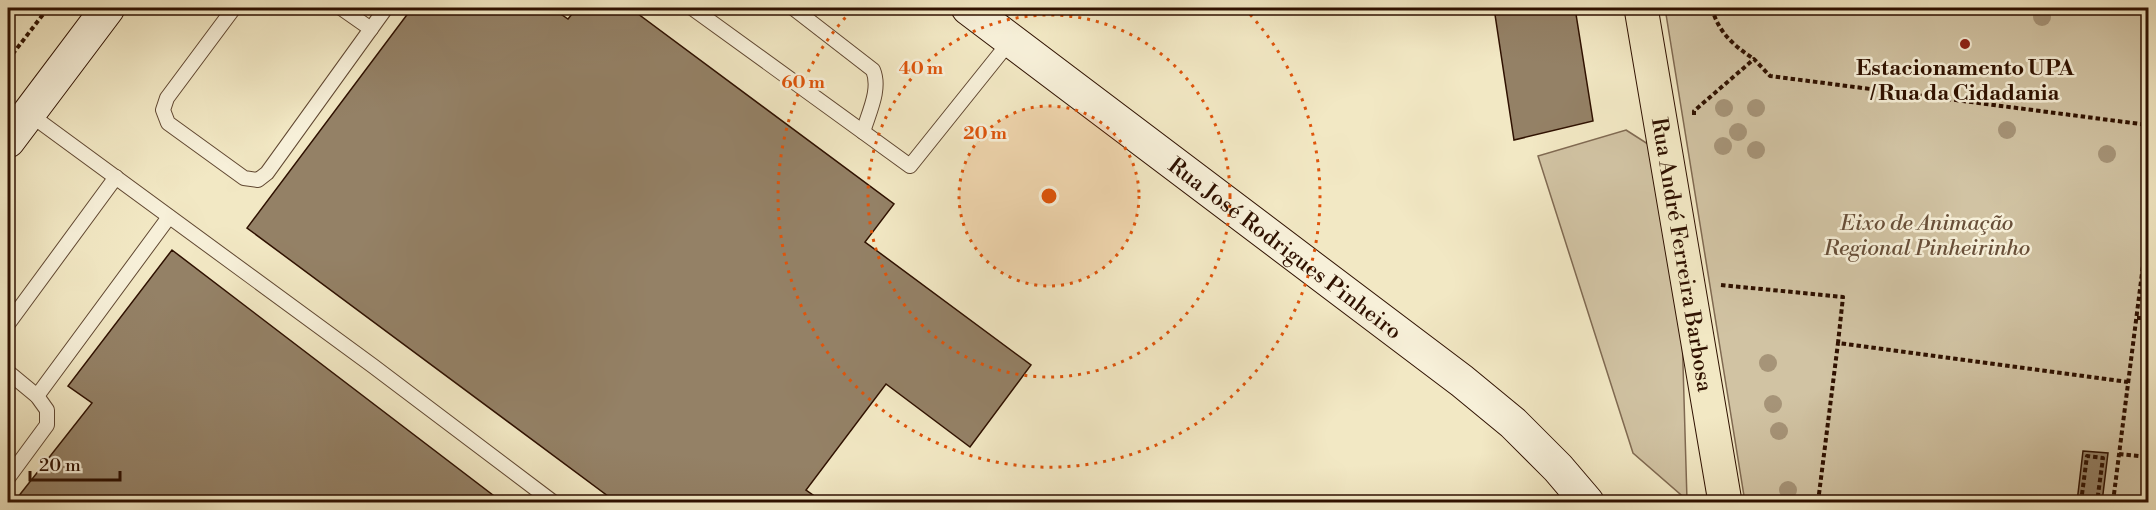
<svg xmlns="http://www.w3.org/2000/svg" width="2156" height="510" font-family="'Libre Bodoni',serif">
	<rect width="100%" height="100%" fill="#f2e8c4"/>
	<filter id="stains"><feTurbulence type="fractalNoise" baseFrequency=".00333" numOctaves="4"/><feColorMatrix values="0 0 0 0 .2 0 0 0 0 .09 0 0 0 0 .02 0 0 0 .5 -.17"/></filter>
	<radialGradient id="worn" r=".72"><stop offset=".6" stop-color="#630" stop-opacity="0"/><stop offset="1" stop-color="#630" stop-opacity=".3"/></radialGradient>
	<g fill="#d1c3a3" stroke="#806a52" stroke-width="1.5">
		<polygon points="1665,8 2148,8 2148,502 1745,502"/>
		<polygon points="1626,130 1662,153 1682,331 1687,500 1633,453 1538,156"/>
	</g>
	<g fill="#948166" stroke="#2f1100" stroke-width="1.5">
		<polygon points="412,8 552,8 568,19 577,8 630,8 894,204 865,242 1031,365 970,447 886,384 806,490 823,502 616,502 247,228"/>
		<polygon points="1494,8 1575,8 1593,121 1514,140"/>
		<polygon points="172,250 502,502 14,502 92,403 68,386"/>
		<polygon points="2083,451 2108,453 2102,502 2077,502"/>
	</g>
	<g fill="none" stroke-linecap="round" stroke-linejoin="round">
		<defs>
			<g id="service">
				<polyline points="234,8 167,98 163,110 168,123 244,178 258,180 267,173 386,8"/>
				<polyline points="341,8 371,29"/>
				<polyline points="692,8 910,166 1011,40"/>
				<path d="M 793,8 L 873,70 C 881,89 869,112 863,132"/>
				<polyline points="28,113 373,366 553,502"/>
				<polyline points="8,324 116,177"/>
				<polyline points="8,372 37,396 47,410 47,425 8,478"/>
				<polyline points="37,396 169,217"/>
			</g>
			<g id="secondary">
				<path id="s1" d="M 968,8 L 1462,381 L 1513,423 L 1558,468 L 1587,502"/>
				<polyline points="8,141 108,8"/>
			</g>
			<g id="primary">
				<path id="s2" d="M 1641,8 L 1725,502"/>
			</g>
		</defs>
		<use href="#service" stroke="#604731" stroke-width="16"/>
		<use href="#secondary" stroke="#2f1100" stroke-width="35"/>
		<use href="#primary" stroke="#2f1100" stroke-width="35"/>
		<g stroke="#2f1100" stroke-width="4" stroke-dasharray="4.5 3" stroke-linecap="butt">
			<path d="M 1712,8 C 1718,32 1734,46 1754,59"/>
			<polyline points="8,60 48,8"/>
			<polyline points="1694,115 1694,111 1754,59 1770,76 2148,125"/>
			<polyline points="1721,285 1843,297 1838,343 2128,382"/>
			<polyline points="2137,318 2148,318"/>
			<polyline points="2119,454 2148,457"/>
			<polyline points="1818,502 1838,343"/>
			<polyline points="2081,502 2087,456 2103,458 2097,502"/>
			<polyline points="2113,502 2148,226"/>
		</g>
		<use href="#service" stroke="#f7f0d9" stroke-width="14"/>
		<use href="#secondary" stroke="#f7f0d9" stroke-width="33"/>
		<use href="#primary" stroke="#f2e8c4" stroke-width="33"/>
	</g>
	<g fill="#a69478">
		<circle cx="2042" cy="17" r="9"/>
		<circle cx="1724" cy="108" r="9"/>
		<circle cx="1756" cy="108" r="9"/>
		<circle cx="2007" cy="130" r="9"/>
		<circle cx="1738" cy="132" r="9"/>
		<circle cx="1723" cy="146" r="9"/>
		<circle cx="1756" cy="150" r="9"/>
		<circle cx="2107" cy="154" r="9"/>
		<circle cx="1768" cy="363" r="9"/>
		<circle cx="1773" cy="404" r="9"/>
		<circle cx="1779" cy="431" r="9"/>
		<circle cx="1788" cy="490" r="9"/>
	</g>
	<circle cx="1049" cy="196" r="90" fill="#df550b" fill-opacity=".12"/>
	<g fill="none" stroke="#df550b" stroke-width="3" stroke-dasharray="3 6">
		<circle cx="1049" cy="196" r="90"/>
		<circle cx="1049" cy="196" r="181"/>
		<path d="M1244 8A271 271 0 1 1 854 8"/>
	</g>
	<circle fill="#8f2418" stroke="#f7f0d9" stroke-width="2" cx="1965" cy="44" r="6"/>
	<g text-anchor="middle" stroke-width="5" stroke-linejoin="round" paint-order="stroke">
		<g font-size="22" font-weight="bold" fill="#2f1100" stroke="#f7f0d9">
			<text x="1965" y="75">Estacionamento UPA<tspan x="1965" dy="25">/ Rua da Cidadania</tspan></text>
		</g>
		<g font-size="22" font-style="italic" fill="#684f39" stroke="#f7f0d9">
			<text x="1927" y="230">Eixo de Animação<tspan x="1927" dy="25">Regional Pinheirinho</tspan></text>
		</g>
		<g font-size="22" fill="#2f1100" stroke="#f7f0d9">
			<text dy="8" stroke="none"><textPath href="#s1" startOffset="398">Rua José Rodrigues Pinheiro</textPath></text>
			<text dy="8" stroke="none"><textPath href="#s2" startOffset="250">Rua André Ferreira Barbosa</textPath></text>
		</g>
	</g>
	<circle cx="1049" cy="196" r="9" fill="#df550b" stroke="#f7f0d9" stroke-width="3"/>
	<g font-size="18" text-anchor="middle" font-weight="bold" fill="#df550b" stroke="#f7f0d9" stroke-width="5" stroke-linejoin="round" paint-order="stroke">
		<text x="921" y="74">40 m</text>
		<text x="803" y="88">60 m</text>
		<text x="985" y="139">20 m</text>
	</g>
	<rect width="2156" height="510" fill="none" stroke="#f2e8c4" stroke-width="30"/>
	<rect x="9" y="9" width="2138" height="492" fill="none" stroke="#2f1100" stroke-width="3"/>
	<rect x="15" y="15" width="2126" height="480" fill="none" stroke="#2f1100" stroke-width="1.5"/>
	<path d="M30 471v9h90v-9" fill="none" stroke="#2f1100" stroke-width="3"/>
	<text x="39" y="471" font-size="18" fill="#2f1100" stroke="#f7f0d9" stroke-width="4.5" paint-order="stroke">20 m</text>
	<rect width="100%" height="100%" filter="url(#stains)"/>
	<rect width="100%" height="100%" fill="url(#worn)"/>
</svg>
